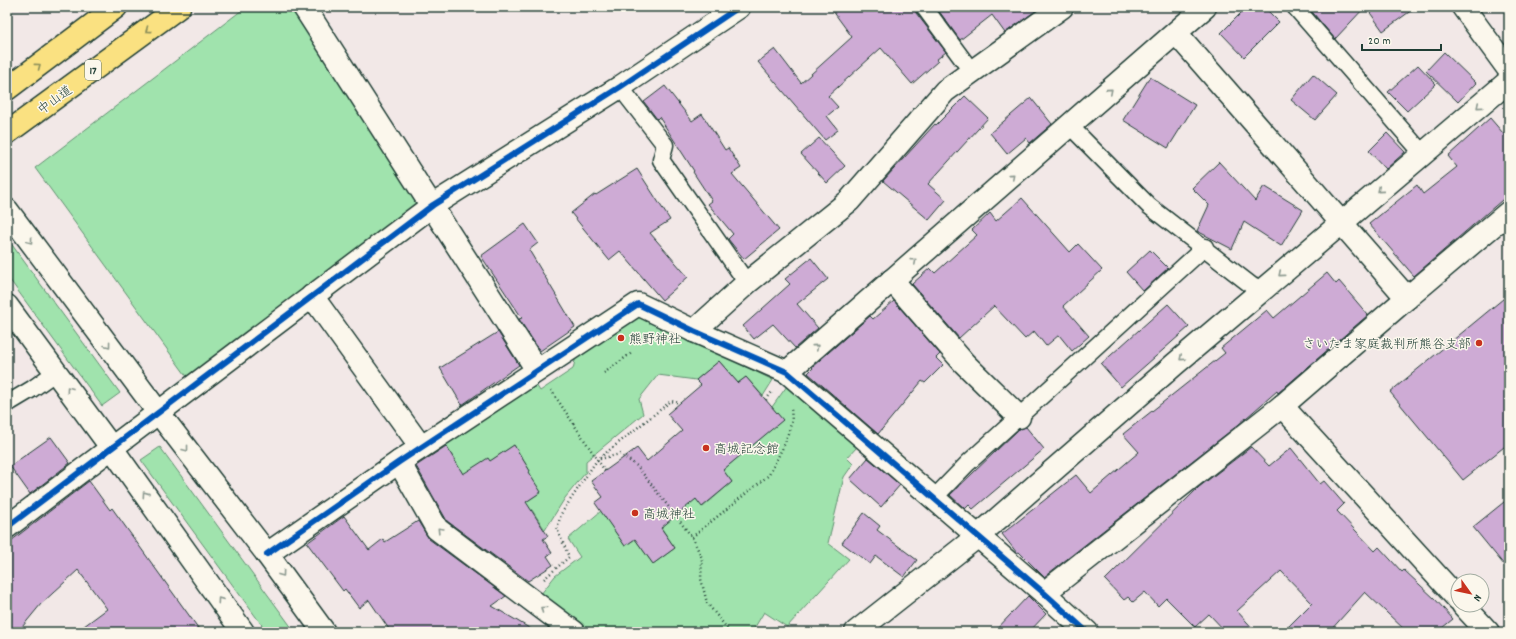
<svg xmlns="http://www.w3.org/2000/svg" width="1516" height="639" font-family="Dekko,'Klee One',sans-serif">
	<rect width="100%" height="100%" fill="#f2e8e7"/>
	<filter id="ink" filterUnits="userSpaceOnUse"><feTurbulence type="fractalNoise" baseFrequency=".025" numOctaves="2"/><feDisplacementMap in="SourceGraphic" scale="8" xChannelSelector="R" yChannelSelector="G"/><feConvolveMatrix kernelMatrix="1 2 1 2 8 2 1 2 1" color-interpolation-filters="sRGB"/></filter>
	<g filter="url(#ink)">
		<g fill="#a0e3ad" stroke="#609070">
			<polygon points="246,7 290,7 420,202 188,378 35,168"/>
			<polygon points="7,238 120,393 102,406 7,276"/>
			<polygon points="637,314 773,380 763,396 746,377 738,383 719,361 696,380 658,375 639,399 643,414 586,461 586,472 565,498 545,530 532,510 516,520 523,504 541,492 510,484 530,471 514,445 465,478 443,440 533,380 540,391 573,369 577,352"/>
			<polygon points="787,386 857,447 847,458 853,464 844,477 828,543 849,559 787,627 764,612 752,632 592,632 583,628 541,594 555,576 580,557 568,539 601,511 625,546 635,539 653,564 675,548 658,523 696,499 703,507 732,482 723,470 782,420 772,407"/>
			<polygon points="160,447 295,632 267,632 141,460"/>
		</g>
		<g fill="#ceabd5" stroke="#1f3d34">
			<polygon points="830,7 915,7 916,13 946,52 936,60 938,61 912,84 881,48 828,96 838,107 827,116 838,130 825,140 758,62 775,49 801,83 852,37"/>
			<polygon points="936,7 1041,7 1005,33 992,15 960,40"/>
			<polygon points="1247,7 1264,7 1279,22 1244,57 1221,33"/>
			<polygon points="1308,7 1365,7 1335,39"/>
			<polygon points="1366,7 1416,7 1383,31"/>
			<polygon points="1444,52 1476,83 1458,102 1426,71"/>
			<polygon points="1418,65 1436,84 1407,111 1388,92"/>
			<polygon points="1313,74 1337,95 1315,120 1291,100"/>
			<polygon points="1150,77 1195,105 1168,148 1123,120"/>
			<polygon points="665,86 692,121 702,114 725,150 728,148 741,168 732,174 779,230 744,259 728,239 733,234 708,204 712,201 693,172 694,171 659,117 657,119 644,102"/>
			<polygon points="965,96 988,118 928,184 946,200 929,220 883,181 935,124 936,125"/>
			<polygon points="1031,98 1052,124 1030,143 1026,138 1007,154 990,133"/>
			<polygon points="1490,118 1509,140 1509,194 1414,276 1369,224 1417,185 1423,194 1457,167 1448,156"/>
			<polygon points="1387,133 1405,152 1386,169 1369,151"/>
			<polygon points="819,138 845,166 827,183 801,154"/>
			<polygon points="1219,162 1255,201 1264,186 1303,210 1281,246 1244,222 1232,249 1197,231 1209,205 1192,188"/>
			<polygon points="637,169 670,220 650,233 688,277 662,300 620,251 609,260 571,213 595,194 596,195"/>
			<polygon points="1022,198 1070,252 1078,244 1102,270 1063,306 1089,336 1072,351 1059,335 1046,346 1034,331 1025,339 994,306 959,338 912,284 930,268 935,273 977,235 972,230 990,213 996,221"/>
			<polygon points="525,224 538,243 529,250 575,327 540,351 519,319 522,318 481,256"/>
			<polygon points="1150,250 1168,268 1143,291 1126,272"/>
			<polygon points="811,258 828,279 797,304 818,328 795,348 773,324 754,339 743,326 790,284 785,279"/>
			<polygon points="1327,273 1336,284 1339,281 1368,315 1278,393 1277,391 1238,425 1044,577 1019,552 1017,553 1002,534 1076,475 1091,493 1139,452 1123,434 1225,353 1221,348 1267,310 1274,318"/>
			<polygon points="1509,294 1509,443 1463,480 1390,392"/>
			<polygon points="894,301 940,354 936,358 943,365 925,383 922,381 878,434 808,373 813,368 812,367 870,316 873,319"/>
			<polygon points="1168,304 1189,327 1121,387 1101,364"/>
			<polygon points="498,332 519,365 462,405 440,368"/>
			<polygon points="719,361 738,383 746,377 783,420 723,470 732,482 702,507 696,499 661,528 675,548 653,564 635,539 625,546 595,503 603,497 591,481 637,448 647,461 682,431 667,414 701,385 696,380"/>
			<polygon points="1026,427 1044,449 973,509 969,505 965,509 950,495 1019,429"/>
			<polygon points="51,437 70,463 30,494 10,466"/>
			<polygon points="514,445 530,471 528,472 541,492 526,502 548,536 543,539 552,553 547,556 553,565 528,581 447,521 416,466 446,446 463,474 488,458 490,461"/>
			<polygon points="1251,447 1269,466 1291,448 1320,484 1324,481 1344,504 1337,511 1375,551 1379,547 1402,572 1404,570 1435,599 1453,619 1437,632 1407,632 1365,592 1329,632 1283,632 1312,603 1281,571 1237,611 1256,632 1226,632 1209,614 1195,627 1166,598 1158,606 1145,592 1133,602 1128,597 1124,600 1105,580 1199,487"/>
			<polygon points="868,458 900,485 881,507 850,479"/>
			<polygon points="89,481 110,510 112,508 201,632 76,632 107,609 78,570 41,604 18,632 7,632 7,544"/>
			<polygon points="1509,498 1509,571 1473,527"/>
			<polygon points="864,513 880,526 877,530 917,560 904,577 876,556 870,564 842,543"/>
			<polygon points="344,516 369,550 383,539 385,542 418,521 429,539 506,596 492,606 536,632 391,632 369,600 359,608 345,589 343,591 307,543"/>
			<polygon points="1028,596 1046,614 1029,632 994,632"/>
		</g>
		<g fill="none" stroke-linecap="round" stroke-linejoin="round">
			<defs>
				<g id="service">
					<polyline points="924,7 972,72"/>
					<polyline points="1295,7 1423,154"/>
					<polyline points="620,87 665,145 661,160 747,283"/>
					<polyline points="1070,126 1149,206 1260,292"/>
					<polyline points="7,404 32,389 56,372"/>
					<polyline points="934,498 968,463 1205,247"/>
				</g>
				<g id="minor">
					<polyline points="304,7 537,370"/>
					<polyline points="1463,7 1509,70"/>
					<polyline points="892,280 964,363 1019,417"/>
					<polyline points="312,296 421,447"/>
					<polyline points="1407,298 1509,212"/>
					<polyline points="694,331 747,283 849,201 945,91 1062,7"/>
					<polyline points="787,372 1205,7"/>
					<polyline points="1282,406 1458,599"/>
					<polyline points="399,462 437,529 574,632"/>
					<polyline points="7,527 433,205 620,87 739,7"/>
					<polyline points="267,554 399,462 638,304 694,331 787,372 1044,593 1087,632"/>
					<polyline points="1044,593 1282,406 1407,298 1176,33"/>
					<polyline points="1463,605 1488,632"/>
					<polyline points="856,632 978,536 1175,364 1509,81"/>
				</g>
				<g id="tertiary">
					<polyline points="7,210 158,412 267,554 324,632"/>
					<polyline points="7,306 111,447 243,632"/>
				</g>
				<g id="trunk">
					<polyline points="7,89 116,7"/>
					<polyline points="7,133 179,7"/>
				</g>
			</defs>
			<use href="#service" stroke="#1f3d34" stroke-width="19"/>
			<use href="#minor" stroke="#1f3d34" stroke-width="25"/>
			<use href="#tertiary" stroke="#1f3d34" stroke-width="25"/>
			<use href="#trunk" stroke="#1f3d34" stroke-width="25"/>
			<g stroke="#1f3d34" stroke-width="2.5" stroke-dasharray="1 3" stroke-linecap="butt">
				<polyline points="604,373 633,352"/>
				<polyline points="551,390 605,471"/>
				<polyline points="766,400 772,392"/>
				<polyline points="600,459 620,454 637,466 692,537 702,558 701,579 707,603 730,632"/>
				<polyline points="692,537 769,475 785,443 792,421 791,408"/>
				<polyline points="544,579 569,557 557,529 561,514 597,460 671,401 680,403"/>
			</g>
			<use href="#service" stroke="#fbf7ec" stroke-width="16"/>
			<use href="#minor" stroke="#fbf7ec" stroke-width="22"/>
			<use href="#tertiary" stroke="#fbf7ec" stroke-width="22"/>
			<use href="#trunk" stroke="#fae181" stroke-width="22"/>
			<defs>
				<g id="cycleway">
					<polyline points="7,527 433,205 620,87 739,7"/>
					<polyline points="267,554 399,462 638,304 694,331 787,372 1044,593 1087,632"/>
				</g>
			</defs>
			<use href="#cycleway" stroke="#fbf7ec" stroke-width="8"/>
			<use href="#cycleway" stroke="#0057b8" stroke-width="6"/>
		</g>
		<defs><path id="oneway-chevron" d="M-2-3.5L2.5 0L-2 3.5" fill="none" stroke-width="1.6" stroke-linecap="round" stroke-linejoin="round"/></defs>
		<g stroke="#8c8f5a">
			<use href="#oneway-chevron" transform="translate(148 30) rotate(144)"/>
			<use href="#oneway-chevron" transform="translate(38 66) rotate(-37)"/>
		</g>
		<g stroke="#8d9a90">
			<use href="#oneway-chevron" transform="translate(1110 91) rotate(-41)"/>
			<use href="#oneway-chevron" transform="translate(1479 106) rotate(140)"/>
			<use href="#oneway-chevron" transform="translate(1012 176) rotate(-41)"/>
			<use href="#oneway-chevron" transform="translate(1380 190) rotate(140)"/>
			<use href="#oneway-chevron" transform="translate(30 241) rotate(53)"/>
			<use href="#oneway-chevron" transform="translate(914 261) rotate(-41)"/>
			<use href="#oneway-chevron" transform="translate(1281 274) rotate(140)"/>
			<use href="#oneway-chevron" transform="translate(108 345) rotate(53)"/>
			<use href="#oneway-chevron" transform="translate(816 347) rotate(-41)"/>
			<use href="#oneway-chevron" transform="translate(1182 358) rotate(140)"/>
			<use href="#oneway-chevron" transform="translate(69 389) rotate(-126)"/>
			<use href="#oneway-chevron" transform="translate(186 449) rotate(52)"/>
			<use href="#oneway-chevron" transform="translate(145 494) rotate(-125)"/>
			<use href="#oneway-chevron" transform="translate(440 530) rotate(-134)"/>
			<use href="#oneway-chevron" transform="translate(282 574) rotate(54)"/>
			<use href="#oneway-chevron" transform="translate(220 600) rotate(-125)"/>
			<use href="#oneway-chevron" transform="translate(543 609) rotate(-143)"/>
		</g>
	</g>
	<g fill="#c8321e" stroke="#fbf7ec" stroke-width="1.5">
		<circle cx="621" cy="338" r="4"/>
		<circle cx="1479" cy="343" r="4"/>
		<circle cx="706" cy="448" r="4"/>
		<circle cx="635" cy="513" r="4"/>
	</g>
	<g text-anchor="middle" stroke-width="3" stroke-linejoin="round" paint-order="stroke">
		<rect fill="#fbf7ec" stroke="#61756b" stroke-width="1" x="85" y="60" width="16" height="20" rx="3"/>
		<g font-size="12" font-weight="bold" fill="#1f3d34">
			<text x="93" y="74">17</text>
		</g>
		<g font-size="13" fill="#1f3d34" stroke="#fbf7ec">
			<text transform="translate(54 99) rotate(-36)" y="5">中山道</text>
		</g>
		<g font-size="13" fill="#1f3d34" stroke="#fbf7ec" text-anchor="start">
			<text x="629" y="343">熊野神社</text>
			<text x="1471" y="348" text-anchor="end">さいたま家庭裁判所熊谷支部</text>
			<text x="714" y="453">高城記念館</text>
			<text x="643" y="518">高城神社</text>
		</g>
	</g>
	<rect width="1516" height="639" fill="none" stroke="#fbf7ec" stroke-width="24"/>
	<rect x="12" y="12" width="1492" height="615" fill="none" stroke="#1f3d34" stroke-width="1.5" filter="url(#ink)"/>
	<g transform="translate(1470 593) rotate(123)"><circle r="19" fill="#fbf7ec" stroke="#a3ada2"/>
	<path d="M0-3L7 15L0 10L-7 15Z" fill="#c8321e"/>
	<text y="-6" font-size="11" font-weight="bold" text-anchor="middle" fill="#1f3d34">N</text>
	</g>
	<path d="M1362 44v6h79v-6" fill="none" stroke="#1f3d34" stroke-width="2"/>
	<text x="1368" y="44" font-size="12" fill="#1f3d34" stroke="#fbf7ec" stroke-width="3" paint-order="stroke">20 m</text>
</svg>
